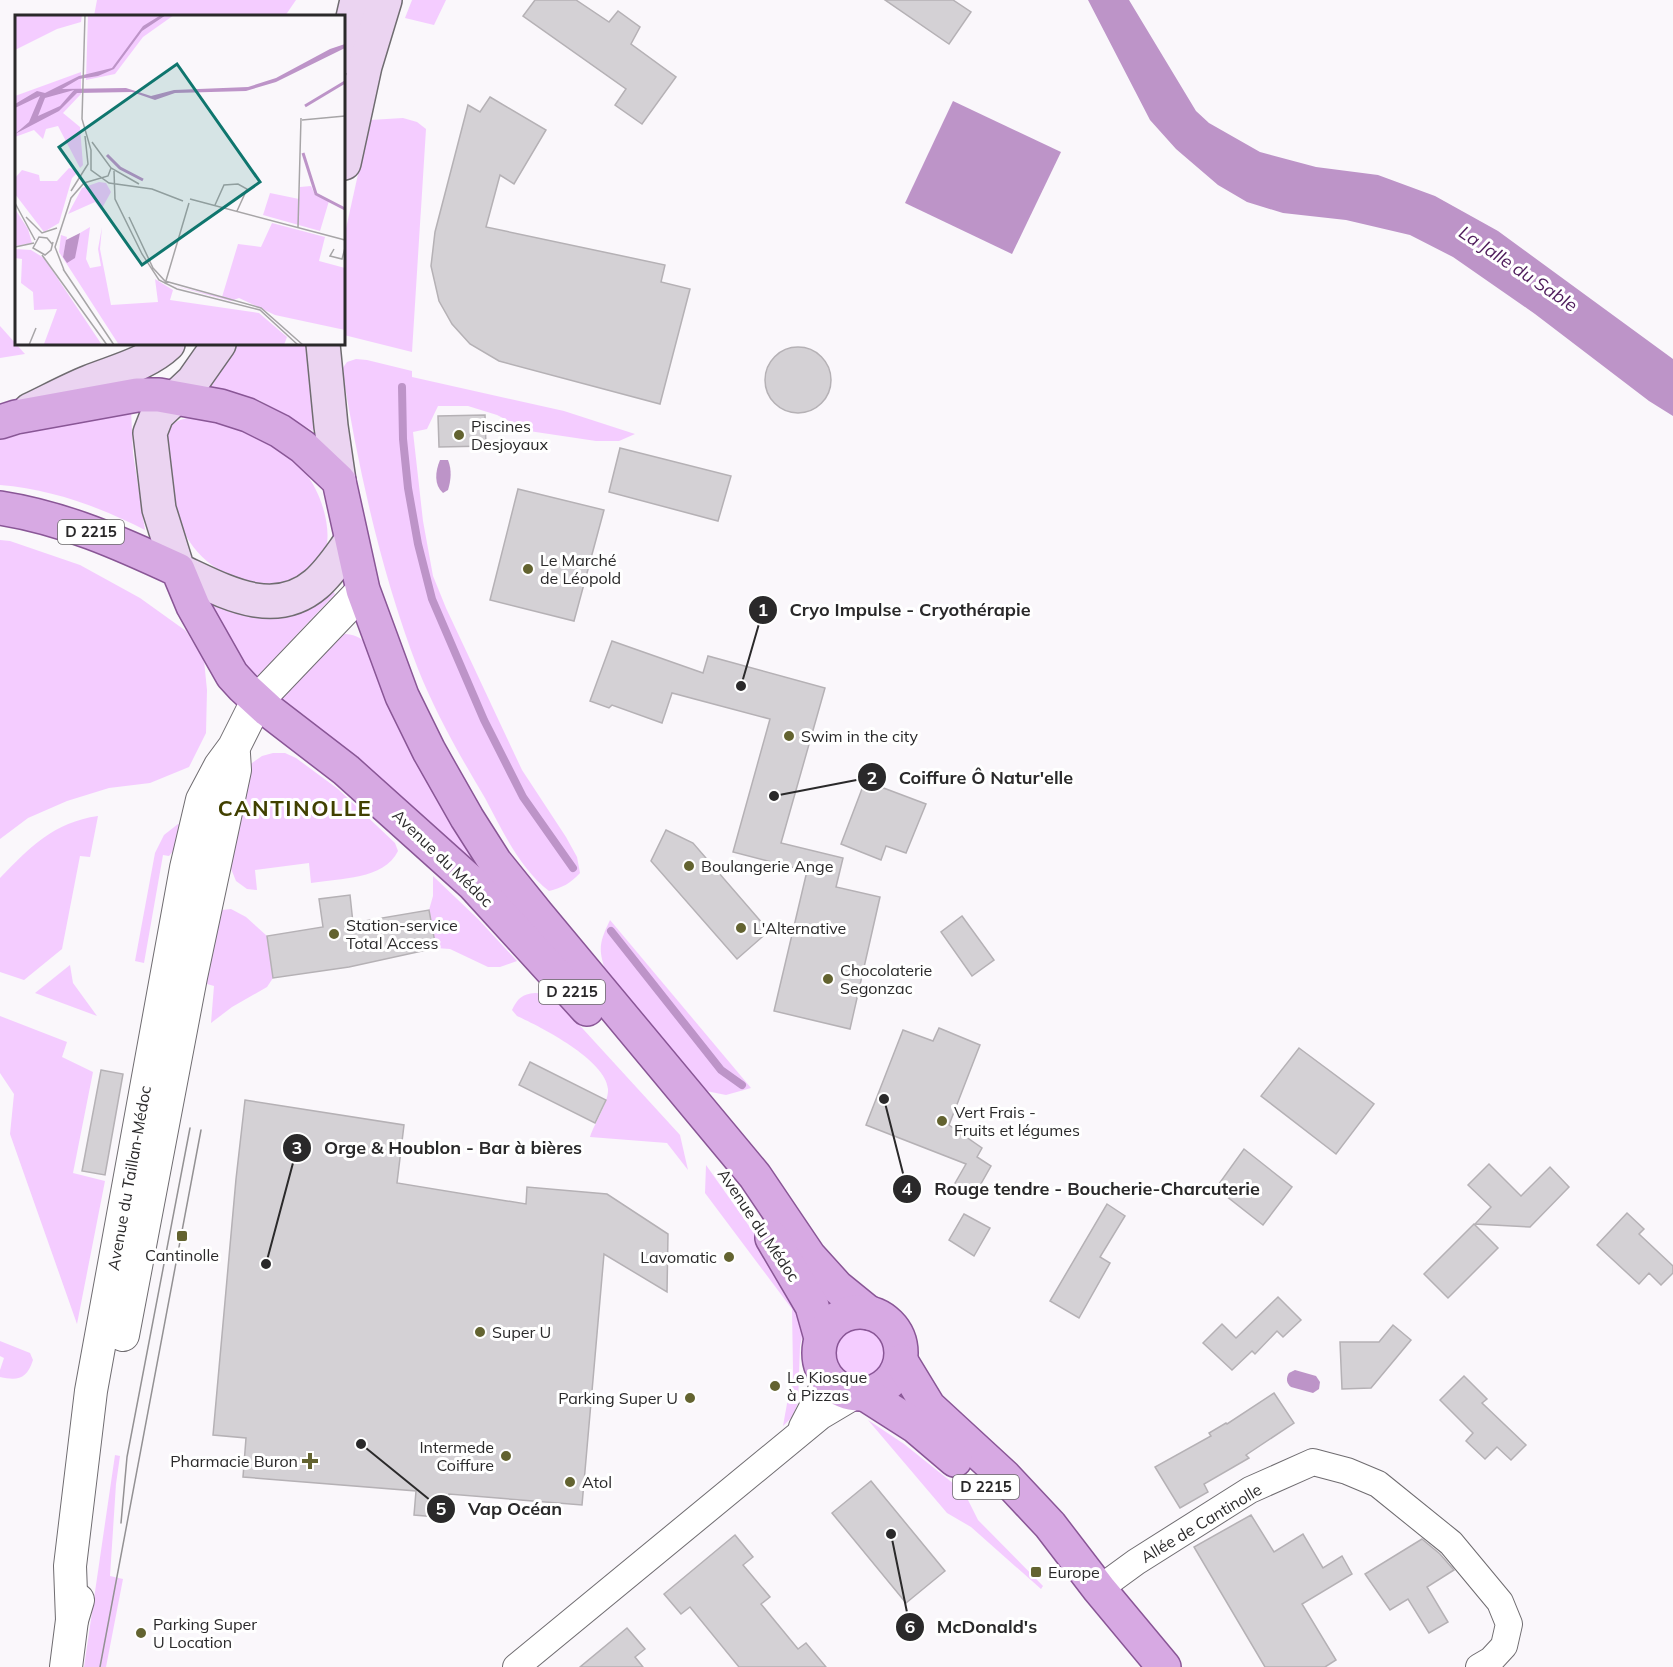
<svg xmlns="http://www.w3.org/2000/svg" width="1673" height="1667" font-family="Mulish,sans-serif">
	<rect width="100%" height="100%" fill="#faf7fb"/>
	<g fill="#f4ccff">
		<polygon points="97,0 296,0 285,16 94,16"/>
		<polygon points="412,0 446,0 434,25 405,18"/>
		<polygon points="403,118 417,122 426,129 412,352 344,335 345,233 370,120"/>
		<polygon points="0,326 25,354 0,358"/>
		<polygon points="228,344 306,344 309,382 317,426 313,431 259,400 205,385"/>
		<path d="M 356,359 L 367,360 L 412,371 L 412,377 L 564,411 L 635,434 L 619,441 L 596,441 L 529,431 L 497,415 L 468,406 L 438,406 L 427,429 L 413,432 L 423,521 L 433,576 L 446,608 L 522,770 L 566,837 L 577,857 L 580,873 C 571,883 562,888 549,891 C 520,869 502,830 485,798 C 460,756 436,714 418,669 C 381,572 359,472 342,369 L 347,362 Z"/>
		<path d="M 131,409 L 133,453 L 145,530 C 100,507 51,489 0,485 L 0,440 L 104,413 Z"/>
		<path d="M 197,417 C 234,425 270,441 299,466 C 319,484 336,532 323,558 C 320,564 306,576 300,579 C 293,583 282,584 274,586 C 264,588 253,583 243,580 C 188,564 171,516 167,464 C 166,452 162,439 169,428 C 176,419 187,418 197,417 Z"/>
		<polygon points="0,540 10,541 80,565 140,598 186,631 204,660 207,690 206,733 189,767 150,783 109,788 67,801 28,818 0,839"/>
		<path d="M 332,590 L 335,594 L 257,677 L 243,666 L 207,603 L 210,599 C 237,611 267,627 296,612 C 308,606 320,598 332,590 Z"/>
		<path d="M 341,634 C 354,634 360,636 369,647 L 483,876 C 421,810 352,753 280,697 Z"/>
		<path d="M 273,753 L 285,753 L 296,758 L 338,789 L 395,843 L 398,851 C 384,880 340,878 311,883 L 309,863 L 255,870 L 257,890 L 247,889 L 236,881 L 225,854 L 242,770 L 262,756 Z"/>
		<path d="M 98,816 L 90,857 L 80,856 L 62,949 L 24,980 L 0,972 L 0,878 C 29,848 54,822 98,816 Z"/>
		<polygon points="178,824 181,825 180,843 169,856 163,855 144,963 135,961 155,853 164,835"/>
		<polygon points="433,876 478,919 517,961 500,967 488,967 450,949 436,948 429,910 433,896"/>
		<polygon points="231,909 246,917 267,936 273,978 267,987 232,1007 211,1023 214,986 200,982 213,911"/>
		<path d="M 610,920 L 751,1088 L 726,1095 L 706,1091 L 606,973 C 598,949 599,943 610,920 Z"/>
		<polygon points="70,965 73,983 97,1016 35,993"/>
		<path d="M 535,993 L 551,994 L 680,1135 L 688,1170 L 667,1143 L 590,1137 C 594,1124 609,1102 608,1089 C 606,1060 541,1027 517,1016 L 512,1010 C 518,998 522,994 535,993 Z"/>
		<polygon points="0,1016 67,1042 62,1057 93,1072 73,1173 105,1181 77,1324 10,1134 14,1094 0,1073"/>
		<polygon points="706,1165 774,1261 804,1329 800,1346 798,1403 792,1417 783,1426 793,1370 792,1309 705,1193"/>
		<circle cx="860" cy="1353" r="31"/>
		<path d="M 0,1341 L 30,1353 L 33,1360 C 27,1379 18,1381 0,1377 L 0,1370 L 4,1358 L 0,1356 Z"/>
		<polygon points="868,1420 904,1444 964,1492 978,1520 1043,1586 1041,1589 971,1527 947,1513"/>
		<polygon points="115,1455 120,1456 116,1484 110,1576 123,1579 106,1667 84,1667"/>
	</g>
	<g fill="#bd94c8">
		<polygon points="1088,0 1129,0 1196,111 1209,123 1260,152 1316,167 1378,175 1435,196 1498,231 1673,359 1673,416 1649,401 1535,314 1453,257 1410,235 1346,220 1283,213 1247,202 1218,185 1176,149 1150,120"/>
		<polygon points="953,101 1061,152 1012,254 905,203"/>
		<path d="M 440,460 L 448,460 C 452,470 451,480 448,490 L 443,493 C 434,485 435,472 440,460 Z"/>
		<path d="M 1295,1370 L 1316,1376 L 1320,1382 L 1319,1389 L 1313,1393 L 1291,1387 C 1286,1383 1286,1378 1289,1373 Z"/>
	</g>
	<g fill="none" stroke-linecap="round" stroke-linejoin="round">
		<g stroke="#bd94c8" stroke-width="8">
			<polyline points="402,387 403,439 408,488 418,544 432,599 484,720 523,797 573,868"/>
			<polyline points="611,931 721,1070 742,1085"/>
		</g>
	</g>
	<g fill="#d4d1d5" stroke="#b5b1b5" stroke-width="1.5">
		<polygon points="535,0 576,0 609,22 618,11 640,27 631,44 676,77 642,124 615,105 626,89 523,16"/>
		<polygon points="885,0 953,0 971,12 949,44"/>
		<polygon points="490,97 546,130 514,184 500,175 486,227 665,265 661,282 690,289 660,404 499,361 470,344 452,324 439,301 431,266 435,232 468,105 480,112"/>
		<circle cx="798" cy="380" r="33"/>
		<polygon points="485,415 486,446 439,447 438,416"/>
		<polygon points="620,448 731,476 718,521 609,492"/>
		<polygon points="518,489 604,510 574,621 490,600"/>
		<polygon points="612,641 703,673 708,656 825,688 781,843 843,858 836,887 880,897 850,1029 774,1011 807,871 733,852 770,719 672,693 662,723 612,705 609,708 590,701"/>
		<polygon points="865,781 926,804 906,853 886,846 881,860 841,844"/>
		<polygon points="666,830 693,843 769,931 737,959 651,861"/>
		<polygon points="350,895 353,923 429,910 436,948 349,967 273,978 267,936 323,927 319,899"/>
		<polygon points="962,916 994,960 972,976 941,932"/>
		<polygon points="939,1028 980,1045 949,1125 982,1148 977,1157 991,1166 974,1196 954,1185 966,1164 866,1125 903,1030 933,1041"/>
		<polygon points="1299,1048 1374,1104 1336,1154 1261,1096"/>
		<polygon points="530,1062 606,1100 595,1123 519,1085"/>
		<polygon points="101,1070 123,1074 105,1175 82,1171"/>
		<polygon points="245,1100 404,1125 397,1183 526,1204 527,1187 607,1194 668,1234 667,1292 604,1254 582,1505 449,1494 448,1518 414,1515 416,1491 243,1477 246,1438 213,1435 236,1179"/>
		<polygon points="1244,1149 1292,1187 1263,1225 1216,1188"/>
		<polygon points="1489,1164 1521,1196 1550,1167 1569,1187 1530,1227 1475,1224 1491,1207 1468,1185"/>
		<polygon points="1107,1204 1125,1216 1100,1257 1110,1263 1079,1318 1050,1301"/>
		<polygon points="1627,1213 1644,1229 1639,1234 1673,1266 1673,1273 1661,1285 1649,1273 1639,1284 1597,1245"/>
		<polygon points="964,1214 990,1228 974,1256 949,1240"/>
		<polygon points="1474,1224 1498,1248 1448,1298 1424,1274"/>
		<polygon points="1278,1297 1301,1320 1283,1337 1277,1331 1255,1354 1252,1351 1232,1370 1203,1343 1222,1324 1236,1338"/>
		<polygon points="1393,1325 1411,1340 1371,1388 1342,1389 1340,1342 1379,1342"/>
		<polygon points="1464,1376 1487,1399 1482,1403 1526,1445 1511,1460 1497,1447 1485,1459 1466,1441 1473,1433 1440,1400"/>
		<polygon points="1274,1393 1294,1423 1246,1455 1249,1458 1204,1484 1208,1492 1180,1508 1155,1467 1211,1436 1209,1433 1226,1423 1227,1424"/>
		<polygon points="871,1481 945,1571 906,1603 832,1513"/>
		<polygon points="1251,1515 1274,1552 1303,1534 1323,1568 1342,1556 1352,1574 1302,1604 1336,1660 1325,1667 1265,1667 1194,1547"/>
		<polygon points="735,1535 753,1557 743,1565 770,1597 761,1604 798,1649 806,1643 826,1667 739,1667 690,1607 681,1614 664,1594"/>
		<polygon points="1422,1539 1440,1554 1454,1570 1427,1587 1448,1622 1429,1633 1408,1599 1390,1610 1365,1574"/>
		<polygon points="627,1628 645,1649 635,1657 643,1667 580,1667"/>
	</g>
	<g fill="none" stroke-linecap="round" stroke-linejoin="round">
		<defs>
			<g id="minor">
				<polyline points="802,1427 827,1379"/>
				<polyline points="1099,1589 1136,1562 1250,1490 1313,1462 1347,1471 1378,1484 1451,1543 1500,1602 1509,1624 1504,1646 1491,1660 1479,1667"/>
				<polyline points="516,1667 821,1416 858,1394"/>
			</g>
			<g id="tertiary">
				<polyline points="123,1335 191,977 235,770 234,754"/>
				<polyline points="72,1620 70,1566 91,1391 186,868 202,800 220,766 234,747 257,701 363,590"/>
				<polyline points="66,1667 72,1620 78,1600"/>
			</g>
			<g id="secondary">
				<polyline points="344,57 357,0"/>
				<polyline points="344,163 365,66 385,0"/>
				<path d="M 219,344 L 193,381 L 157,415 L 150,433 L 159,509 L 178,570 C 222,590 273,621 316,584 C 330,572 340,556 351,541"/>
				<polyline points="323,344 331,426 339,481"/>
				<path d="M 30,410 C 49,401 69,390 89,382 C 116,371 147,364 168,344"/>
			</g>
			<g id="primary">
				<polyline points="0,422 16,417 137,395 159,395 220,406 248,415 280,431 303,447 339,481 363,590 402,696 429,751 467,818 495,862 537,914 755,1176 809,1256 837,1287 869,1313"/>
				<path d="M 0,508 C 64,518 120,543 178,570 L 193,606 L 232,675 L 243,687 L 268,710 L 346,770 L 473,884 L 587,1009"/>
				<polyline points="772,1238 812,1306 821,1338"/>
				<circle cx="860" cy="1353" r="41"/>
				<polyline points="901,1361 929,1407 1005,1477 1050,1525 1099,1589 1164,1667"/>
				<polyline points="865,1394 915,1426 955,1460"/>
			</g>
		</defs>
		<use href="#minor" stroke="#6f6c70" stroke-width="28"/>
		<use href="#tertiary" stroke="#6f6c70" stroke-width="34"/>
		<use href="#secondary" stroke="#6f6c70" stroke-width="36"/>
		<use href="#primary" stroke="#895696" stroke-width="36"/>
		<use href="#minor" stroke="#fff" stroke-width="26"/>
		<use href="#tertiary" stroke="#fff" stroke-width="32"/>
		<use href="#secondary" stroke="#ebd4f1" stroke-width="33"/>
		<use href="#primary" stroke="#d7a9e3" stroke-width="33"/>
		<g stroke="#939193" stroke-width="1.5">
			<polyline points="121,1523 127,1457 190,1128"/>
			<polyline points="100,1667 201,1130"/>
		</g>
	</g>
	<g fill="#636330" stroke="#fff" stroke-width="2">
		<circle cx="459" cy="435" r="6"/>
		<circle cx="528" cy="569" r="6"/>
		<circle cx="789" cy="736" r="6"/>
		<circle cx="689" cy="866" r="6"/>
		<circle cx="741" cy="928" r="6"/>
		<circle cx="334" cy="934" r="6"/>
		<circle cx="828" cy="979" r="6"/>
		<circle cx="942" cy="1121" r="6"/>
		<rect x="176" y="1230" width="12" height="12" rx="3"/>
		<circle cx="729" cy="1257" r="6"/>
		<circle cx="480" cy="1332" r="6"/>
		<circle cx="775" cy="1386" r="6"/>
		<circle cx="690" cy="1398" r="6"/>
		<circle cx="506" cy="1456" r="6"/>
		<path d="M307 1452h6v6h6v6h-6v6h-6v-6h-6v-6h6z"/>
		<circle cx="570" cy="1482" r="6"/>
		<rect x="1030" y="1566" width="12" height="12" rx="3"/>
		<circle cx="141" cy="1633" r="6"/>
	</g>
	<g text-anchor="middle" stroke-width="6" stroke-linejoin="round" paint-order="stroke">
		<g fill="#fff" stroke="#6a696a" stroke-width="1.5">
			<rect x="58" y="520" width="66" height="24" rx="4.5"/>
			<rect x="539" y="980" width="66" height="24" rx="4.5"/>
			<rect x="953" y="1475" width="66" height="24" rx="4.5"/>
		</g>
		<g font-size="15" font-weight="bold" fill="#2a292a">
			<text x="91" y="537">D 2215</text>
			<text x="572" y="997">D 2215</text>
			<text x="986" y="1492">D 2215</text>
		</g>
		<g font-size="16" fill="#2a292a" stroke="#fff" text-anchor="start">
			<text x="471" y="432">Piscines<tspan x="471" dy="18">Desjoyaux</tspan></text>
			<text x="540" y="566">Le Marché<tspan x="540" dy="18">de Léopold</tspan></text>
			<text x="801" y="742">Swim in the city</text>
			<text x="701" y="872">Boulangerie Ange</text>
			<text x="346" y="931">Station-service<tspan x="346" dy="18">Total Access</tspan></text>
			<text x="753" y="934">L'Alternative</text>
			<text x="840" y="976">Chocolaterie<tspan x="840" dy="18">Segonzac</tspan></text>
			<text x="954" y="1118">Vert Frais -<tspan x="954" dy="18">Fruits et légumes</tspan></text>
			<text x="182" y="1261" text-anchor="middle">Cantinolle</text>
			<text x="717" y="1263" text-anchor="end">Lavomatic</text>
			<text x="492" y="1338">Super U</text>
			<text x="787" y="1383">Le Kiosque<tspan x="787" dy="18">à Pizzas</tspan></text>
			<text x="678" y="1404" text-anchor="end">Parking Super U</text>
			<text x="494" y="1453" text-anchor="end">Intermede<tspan x="494" dy="18">Coiffure</tspan></text>
			<text x="298" y="1467" text-anchor="end">Pharmacie Buron</text>
			<text x="582" y="1488">Atol</text>
			<text x="1048" y="1578">Europe</text>
			<text x="153" y="1630">Parking Super<tspan x="153" dy="18">U Location</tspan></text>
		</g>
		<g font-size="16" fill="#2a292a" stroke="#fff">
			<text transform="translate(443 858) rotate(44)" y="6">Avenue du Médoc</text>
			<text transform="translate(129 1178) rotate(-80)" y="6">Avenue du Taillan-Médoc</text>
			<text transform="translate(759 1225) rotate(56)" y="6">Avenue du Médoc</text>
			<text transform="translate(1201 1523) rotate(-31)" y="6">Allée de Cantinolle</text>
		</g>
		<g font-size="18" font-style="italic" fill="#4d1a5a" stroke="#fff">
			<text transform="translate(1518 269) rotate(34)" y="6">La Jalle du Sable</text>
		</g>
		<g font-size="22" font-weight="bold" letter-spacing="1.5" fill="#414000" stroke="#fff">
			<text x="295" y="816">CANTINOLLE</text>
		</g>
	</g>
	<g transform="translate(15 15)">
		<rect width="330" height="330" fill="#faf7fb"/>
		<path d="M 0,0 L 67,0 L 66,7 L 42,14 L 0,35 ZM 73,0 L 159,0 L 128,22 L 100,59 L 71,65 ZM 66,57 L 66,79 L 48,98 L 65,112 L 68,150 L 65,153 L 43,111 L 31,114 L 28,124 L 19,115 L 0,122 L 0,81 ZM 54,153 L 64,156 L 57,163 L 44,208 L 29,217 L 0,179 L 0,163 L 7,155 L 24,160 L 25,166 L 42,166 ZM 84,167 L 91,168 L 96,177 L 86,195 L 80,187 L 53,199 L 67,173 ZM 296,171 L 300,180 L 314,186 L 305,216 L 248,200 L 255,178 L 284,184 L 285,172 ZM 0,194 L 13,214 L 17,228 L 0,231 ZM 257,208 L 310,222 L 304,246 L 330,253 L 330,315 L 260,300 L 224,283 L 216,286 L 156,270 L 207,282 L 223,229 L 246,232 ZM 75,212 L 71,244 L 75,253 L 86,251 L 83,234 L 87,212 L 85,234 L 96,290 L 143,287 L 140,264 L 158,275 L 155,285 L 244,298 L 272,322 L 269,330 L 104,330 L 44,237 L 46,220 L 52,222 L 48,242 L 60,238 L 65,218 ZM 0,234 L 16,235 L 29,243 L 87,330 L 29,329 L 42,294 L 19,295 L 18,277 L 6,268 L 7,244 L 0,243 Z" fill="#f4ccff"/>
		<path d="M 146,0 L 151,0 L 127,16 L 99,54 L 83,61 L 64,64 L 47,74 L 111,73 L 136,81 L 159,75 L 233,72 L 261,63 L 315,34 L 330,29 L 330,33 L 261,67 L 231,76 L 160,78 L 140,85 L 117,77 L 62,78 L 44,96 L 0,119 L 14,107 L 25,81 L 0,93 L 0,89 L 22,76 L 30,78 L 64,61 L 97,53 L 128,11 ZM 59,75 L 45,91 L 23,101 L 30,83 ZM 65,218 L 60,243 L 52,248 L 48,242 L 51,225 Z" fill="#bd94c8" fill-rule="evenodd"/>
		<path fill="none" stroke="#bd94c8" stroke-width="3" d="M 290,91 L 330,67M 288,138 L 301,179 L 330,194M 92,140 L 105,153 L 128,165"/>
		<path fill="none" stroke="#a7a5a7" stroke-width="1.5" d="M 70,0 L 67,104 L 76,135 L 76,155 L 94,168 L 137,174 L 168,186M 287,105 L 330,101M 77,127 L 96,153 L 124,169M 99,156 L 100,184 L 127,239 L 144,265 L 162,274 L 245,295 L 283,330M 56,176 L 73,149 L 70,121M 175,184 L 330,225M 0,188 L 20,225M 200,190 L 209,170 L 223,169 L 232,174 L 222,196M 11,202 L 27,218 L 42,213M 114,202 L 138,253 L 150,266 L 246,293 L 288,330M 283,212 L 286,103M 37,229 L 32,223 L 24,222 L 18,233 L 30,240 L 36,235 L 38,227M 0,232 L 19,228M 319,234 L 315,241 L 327,244 L 330,233M 27,240 L 92,330M 48,254 L 99,330M 49,255 L 40,232 L 56,183 L 69,168 L 93,161 L 96,153M 150,269 L 174,188M 14,330 L 21,313"/>
		<path fill="#0f766e" fill-opacity="0.15" stroke="#0f766e" stroke-width="3" d="M 162,49 L 245,167 L 127,250 L 44,132 Z"/>
		<rect width="330" height="330" fill="none" stroke="#2a292a" stroke-width="3"/>
	</g>
	<path fill="none" stroke="#2a292a" stroke-width="2" d="M741 686L763 610M774 796L872 777M266 1264L297 1148M884 1099L907 1189M361 1444L441 1509M891 1534L910 1627"/>
	<g fill="#2a292a" stroke="#fff" stroke-width="2">
		<circle cx="741" cy="686" r="6"/>
		<circle cx="774" cy="796" r="6"/>
		<circle cx="266" cy="1264" r="6"/>
		<circle cx="884" cy="1099" r="6"/>
		<circle cx="361" cy="1444" r="6"/>
		<circle cx="891" cy="1534" r="6"/>
		<circle cx="763" cy="610" r="15"/>
		<circle cx="872" cy="777" r="15"/>
		<circle cx="297" cy="1148" r="15"/>
		<circle cx="907" cy="1189" r="15"/>
		<circle cx="441" cy="1509" r="15"/>
		<circle cx="910" cy="1627" r="15"/>
	</g>
	<g font-size="18" text-anchor="middle" font-weight="bold" fill="#fff">
		<text x="763" y="616">1</text>
		<text x="872" y="784">2</text>
		<text x="297" y="1154">3</text>
		<text x="907" y="1195">4</text>
		<text x="441" y="1515">5</text>
		<text x="910" y="1633">6</text>
	</g>
	<g font-size="18" text-anchor="middle" font-weight="bold" fill="#2a292a" stroke="#fff" stroke-width="6" stroke-linejoin="round" paint-order="stroke">
		<text x="910" y="616">Cryo Impulse - Cryothérapie</text>
		<text x="986" y="784">Coiffure Ô Natur'elle</text>
		<text x="453" y="1154">Orge &amp; Houblon - Bar à bières</text>
		<text x="1097" y="1195">Rouge tendre - Boucherie-Charcuterie</text>
		<text x="515" y="1515">Vap Océan</text>
		<text x="987" y="1633">McDonald's</text>
	</g>
</svg>
